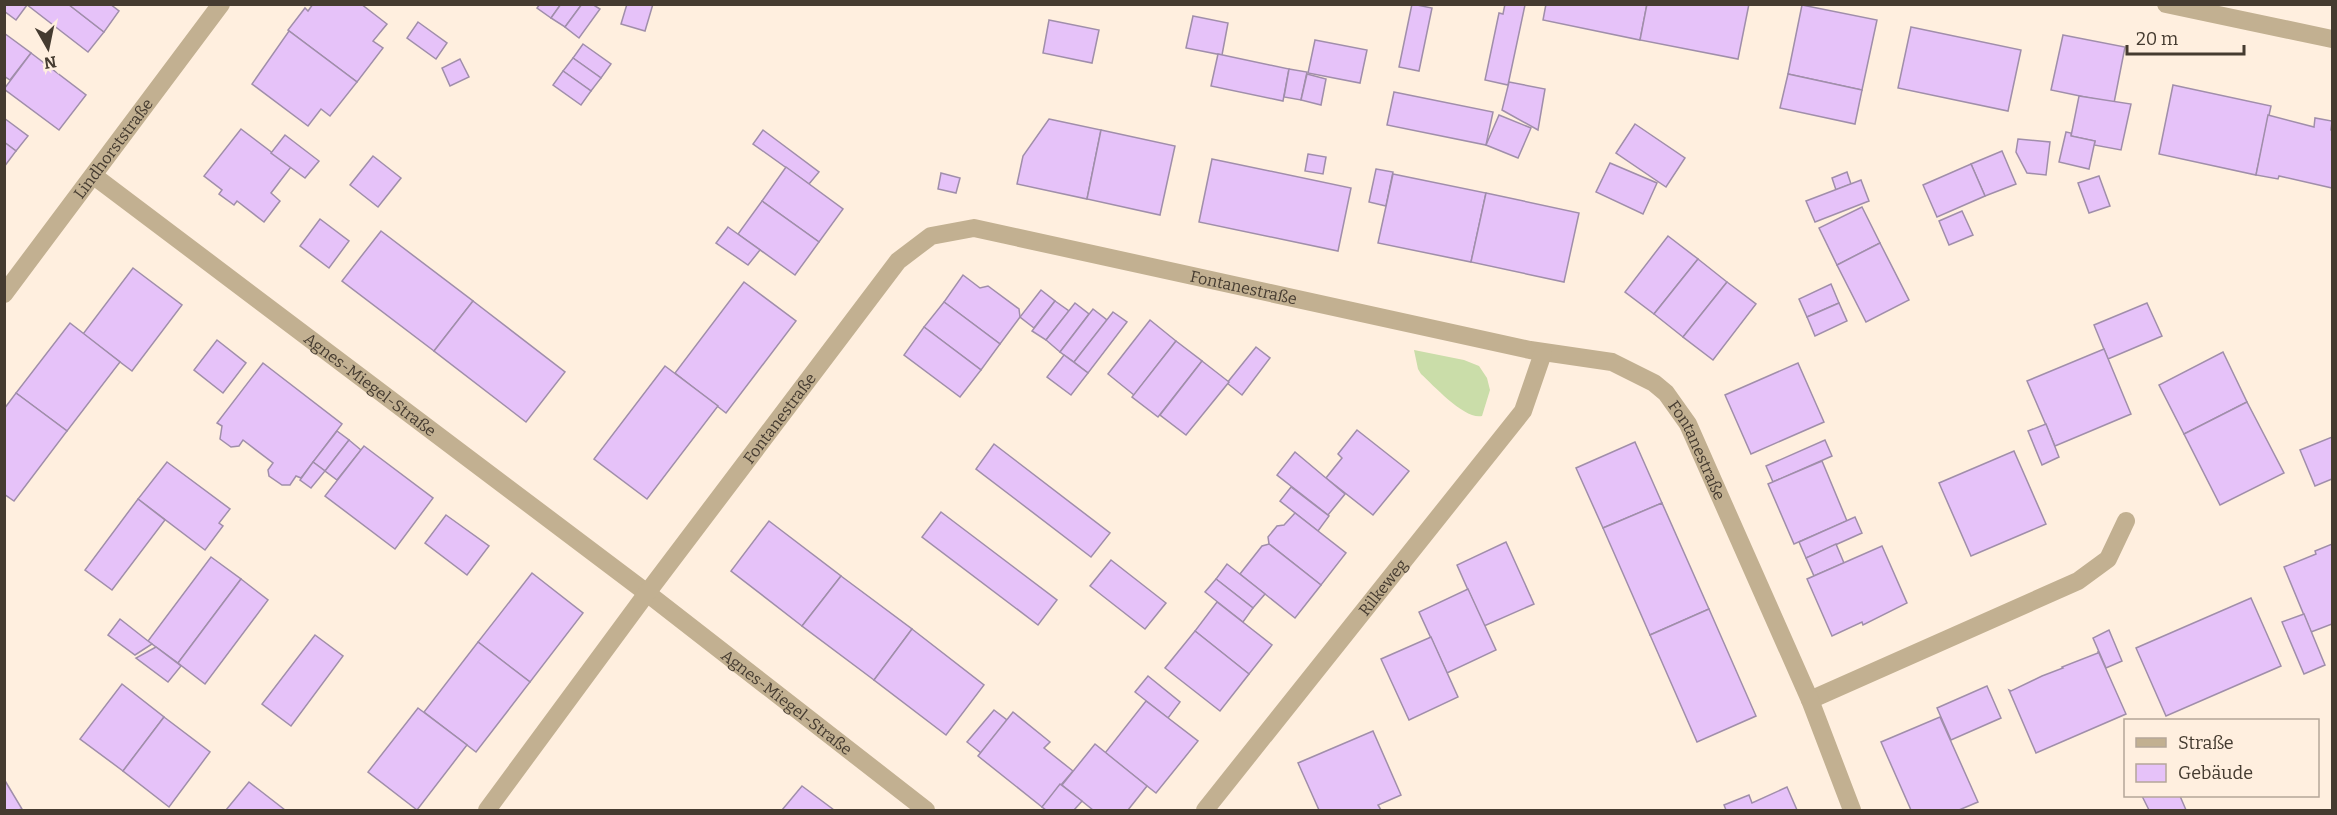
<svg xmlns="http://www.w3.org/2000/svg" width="2337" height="815" font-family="Bitter,serif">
	<rect width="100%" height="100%" fill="#ffefdf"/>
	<path fill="#cadda9" d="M 1414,350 L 1464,360 L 1479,366 L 1487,378 L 1490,390 L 1482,416 C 1465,420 1434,386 1421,374 L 1418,369 Z"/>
	<g fill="#e6c2f9" stroke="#a08eaa" stroke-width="1.5">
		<polygon points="4,4 26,4 27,5 16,20 4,11"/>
		<polygon points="26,4 68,4 104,32 88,52"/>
		<polygon points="68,4 110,4 119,11 104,32"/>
		<polygon points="313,4 361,4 387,24 373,41 383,48 357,82 288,30 305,8 308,11"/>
		<polygon points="540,4 561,4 551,18 537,8"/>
		<polygon points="561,4 582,4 565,27 551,18"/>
		<polygon points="582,4 592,4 600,9 579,38 565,27"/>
		<polygon points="627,4 653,4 645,31 621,24"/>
		<polygon points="1412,4 1432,8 1419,71 1399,67"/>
		<polygon points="1505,4 1525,5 1508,85 1485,80 1499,13 1503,14"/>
		<polygon points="1546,4 1647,4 1640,40 1543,20"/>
		<polygon points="1647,4 1749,4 1738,59 1640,40"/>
		<polygon points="1802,5 1877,20 1862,90 1788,74"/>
		<polygon points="1193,16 1228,23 1222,55 1186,48"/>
		<polygon points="1049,20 1099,30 1092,63 1043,53"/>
		<polygon points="418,22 447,43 436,59 407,38"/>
		<polygon points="1911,27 2021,50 2008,111 1898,88"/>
		<polygon points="289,31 357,82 330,116 321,109 308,126 252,84"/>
		<polygon points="4,33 31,53 10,80 4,76"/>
		<polygon points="2063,35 2125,47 2114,103 2051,90"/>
		<polygon points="1315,40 1367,50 1360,83 1308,73"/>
		<polygon points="583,44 611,64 601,78 573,58"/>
		<polygon points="31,53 86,95 59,130 4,89"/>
		<polygon points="1218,54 1289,69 1283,101 1211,86"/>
		<polygon points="573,58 601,78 591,91 563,71"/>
		<polygon points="460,59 469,77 450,86 442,68"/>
		<polygon points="1289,69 1307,72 1301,100 1284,97"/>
		<polygon points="563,71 591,91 581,105 553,85"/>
		<polygon points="1307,74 1326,79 1321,105 1301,100"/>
		<polygon points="1788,74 1862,90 1855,124 1780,108"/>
		<polygon points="1509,82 1545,89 1538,130 1502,110"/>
		<polygon points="2173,85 2271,106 2256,175 2159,154"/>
		<polygon points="1394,92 1493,112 1486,145 1387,125"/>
		<polygon points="2079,96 2131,104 2121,150 2094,145 2095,141 2071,136"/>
		<polygon points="1499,115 1531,128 1518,158 1486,145"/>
		<polygon points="2268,115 2314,127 2315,118 2332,121 2331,130 2332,131 2332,188 2279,176 2278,179 2256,175"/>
		<polygon points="4,118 28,136 16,151 4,142"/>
		<polygon points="1049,119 1101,130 1087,199 1017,184 1023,156"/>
		<polygon points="1635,124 1685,158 1666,187 1616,153"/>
		<polygon points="241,129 291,167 271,193 280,201 264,222 237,201 234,205 219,194 222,190 204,176"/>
		<polygon points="763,130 819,172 809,184 753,144"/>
		<polygon points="1101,130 1175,146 1160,215 1087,199"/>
		<polygon points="2066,132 2071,133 2071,136 2095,141 2089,169 2059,162"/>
		<polygon points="285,135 319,161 305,178 271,153"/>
		<polygon points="2018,139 2050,142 2046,175 2027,173 2016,152"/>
		<polygon points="4,142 16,151 4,167"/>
		<polygon points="2002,151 2016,184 1985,196 1971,164"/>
		<polygon points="1308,154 1326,157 1323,174 1305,171"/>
		<polygon points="373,156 401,178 378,207 350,185"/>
		<polygon points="1212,159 1351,188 1338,251 1199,222"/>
		<polygon points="1610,163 1657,183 1643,214 1596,192"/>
		<polygon points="1971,164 1985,196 1937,217 1923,185"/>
		<polygon points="786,167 843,209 819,242 762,201"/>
		<polygon points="1376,169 1393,172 1386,206 1369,202"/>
		<polygon points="1847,172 1851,184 1836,190 1832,178"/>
		<polygon points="941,173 960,178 956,193 938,189"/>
		<polygon points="1393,174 1486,193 1471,262 1378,243"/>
		<polygon points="2099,176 2110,206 2089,213 2078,183"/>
		<polygon points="1861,180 1869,201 1815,222 1806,201"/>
		<polygon points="1486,193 1579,213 1564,282 1471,262"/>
		<polygon points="762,201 819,242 795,275 738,234"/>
		<polygon points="1862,207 1880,243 1837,265 1819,228"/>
		<polygon points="1962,211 1973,235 1949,245 1939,221"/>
		<polygon points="320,219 349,241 329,268 300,246"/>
		<polygon points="728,227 760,250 748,265 716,243"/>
		<polygon points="381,231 473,301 434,351 342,281"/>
		<polygon points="1668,236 1698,259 1654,314 1625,292"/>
		<polygon points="1880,243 1909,300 1866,322 1837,265"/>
		<polygon points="1698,259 1727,282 1683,337 1654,314"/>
		<polygon points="133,268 182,305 132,371 83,334"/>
		<polygon points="963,275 980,288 988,286 1019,309 1020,317 1000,344 944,302"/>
		<polygon points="744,282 796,321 726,413 675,373"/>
		<polygon points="1727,282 1756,304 1713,360 1683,337"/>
		<polygon points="1831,284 1839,303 1807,317 1799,299"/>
		<polygon points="1041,290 1055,301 1034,328 1020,317"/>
		<polygon points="473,301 565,372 526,422 434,351"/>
		<polygon points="1055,301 1069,311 1046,340 1032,331"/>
		<polygon points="944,302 1000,344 981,370 924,327"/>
		<polygon points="1075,303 1089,314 1060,352 1046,340"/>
		<polygon points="1839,303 1847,321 1815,336 1807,317"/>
		<polygon points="2147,303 2162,336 2108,359 2094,325"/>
		<polygon points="1093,309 1107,320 1074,362 1060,352"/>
		<polygon points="1113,312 1127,322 1088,373 1074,362"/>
		<polygon points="1150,320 1176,341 1134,395 1108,374"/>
		<polygon points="70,323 120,362 67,431 16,393"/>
		<polygon points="924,327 981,370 960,397 904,355"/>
		<polygon points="217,340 246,363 223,393 194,370"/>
		<polygon points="1176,341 1202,361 1158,417 1132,397"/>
		<polygon points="1256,347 1270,358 1242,395 1227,383"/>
		<polygon points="2104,349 2131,414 2055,446 2027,381"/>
		<polygon points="2223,352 2247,402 2184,434 2159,385"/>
		<polygon points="1064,355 1088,373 1071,395 1047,377"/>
		<polygon points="1202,361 1229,382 1186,435 1160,415"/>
		<polygon points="263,363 342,424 301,478 296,476 290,485 282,485 269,476 268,470 273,463 243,440 239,446 231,447 220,439 222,426 217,423"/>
		<polygon points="1798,363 1824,422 1751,454 1725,395"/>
		<polygon points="665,366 718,406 647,499 594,459"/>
		<polygon points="16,393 67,431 14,501 4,494 4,409"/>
		<polygon points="2247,402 2284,473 2220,505 2184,434"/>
		<polygon points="2046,424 2059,457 2042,465 2028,431"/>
		<polygon points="1357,430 1409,471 1373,515 1326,478 1342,458 1338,454"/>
		<polygon points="337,431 349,440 325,471 313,462"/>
		<polygon points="2332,437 2332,479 2315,486 2300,450"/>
		<polygon points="349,440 361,450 337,480 325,471"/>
		<polygon points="1825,440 1832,456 1773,482 1766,466"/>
		<polygon points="1635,442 1662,503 1603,528 1576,468"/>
		<polygon points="994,444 1110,533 1091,557 976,469"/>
		<polygon points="364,446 433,498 395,549 325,496"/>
		<polygon points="2014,451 2046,524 1971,556 1939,483"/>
		<polygon points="1295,452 1345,494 1328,515 1277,475"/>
		<polygon points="1822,461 1847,521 1794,544 1768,484"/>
		<polygon points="167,462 230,509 219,523 223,526 205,550 138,499"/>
		<polygon points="313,462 325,471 311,488 300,480"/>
		<polygon points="1291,487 1329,516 1318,531 1280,501"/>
		<polygon points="138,499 165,520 112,590 85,570"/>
		<polygon points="1662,503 1709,609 1650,635 1603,528"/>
		<polygon points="941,512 1057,600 1038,625 922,537"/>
		<polygon points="1295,513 1346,553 1321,585 1269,544 1268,537 1277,526 1284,525"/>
		<polygon points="446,515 489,546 467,575 425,543"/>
		<polygon points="1855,517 1862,533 1806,558 1799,542"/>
		<polygon points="769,521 841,576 802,626 731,571"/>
		<polygon points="1506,542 1534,604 1484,626 1457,565"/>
		<polygon points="1269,544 1321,585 1295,618 1240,574 1262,546"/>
		<polygon points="1836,544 1844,563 1814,576 1806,558"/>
		<polygon points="2332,544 2332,624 2311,632 2284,567 2316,554 2315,551"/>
		<polygon points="1882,546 1907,603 1863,625 1862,622 1832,636 1807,579"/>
		<polygon points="211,557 241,579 178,663 148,641"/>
		<polygon points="1111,560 1166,603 1145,629 1090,586"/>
		<polygon points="1227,564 1265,594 1253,608 1216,579"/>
		<polygon points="532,573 583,613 530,682 478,642"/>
		<polygon points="841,576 912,629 874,680 802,626"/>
		<polygon points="241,579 268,600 205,684 178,663"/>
		<polygon points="1216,579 1253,608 1243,622 1205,592"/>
		<polygon points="1468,589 1496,650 1447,673 1419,612"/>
		<polygon points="2251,598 2281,666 2166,716 2136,648"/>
		<polygon points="1217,602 1272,645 1249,674 1195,631"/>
		<polygon points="1709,609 1756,716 1697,742 1650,635"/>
		<polygon points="2304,614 2325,665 2304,674 2282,622"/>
		<polygon points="120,619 148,641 152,644 135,655 108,635"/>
		<polygon points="912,629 984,685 946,735 874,680"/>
		<polygon points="2109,630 2122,661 2106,668 2093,638"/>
		<polygon points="1195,631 1249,674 1220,711 1165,668"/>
		<polygon points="315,635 343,656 291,726 262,704"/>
		<polygon points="1431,637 1458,697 1409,720 1381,659"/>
		<polygon points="478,642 530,682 476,752 424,712"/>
		<polygon points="156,647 181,666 168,682 136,658"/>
		<polygon points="2098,651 2126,714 2036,753 2009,690 2011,691 2042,676 2063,668 2062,667 2098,653"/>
		<polygon points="1148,676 1180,702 1168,718 1135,692"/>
		<polygon points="122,684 164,717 123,771 80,739"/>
		<polygon points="1987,686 2001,718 1951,740 1937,708"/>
		<polygon points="1146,701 1198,741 1156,793 1105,753"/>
		<polygon points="418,708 467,745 417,810 368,772"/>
		<polygon points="994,710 1007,720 981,753 967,742"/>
		<polygon points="1013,712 1050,742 1044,748 1073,771 1042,807 978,756"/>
		<polygon points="164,717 210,752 169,807 123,771"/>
		<polygon points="1940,717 1978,802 1959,810 1911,810 1881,742"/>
		<polygon points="1373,731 1401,795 1378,805 1381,810 1319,810 1298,763"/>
		<polygon points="1095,744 1147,786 1128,810 1093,810 1062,785"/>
		<polygon points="4,779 22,809 18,810 4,810"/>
		<polygon points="249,782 285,810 226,810"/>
		<polygon points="1060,784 1082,801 1074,810 1046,810 1042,807"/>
		<polygon points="802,786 834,810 782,810"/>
		<polygon points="1787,787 1797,810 1726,810 1724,805 1749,795 1752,803"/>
		<polygon points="2142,796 2180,796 2186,810 2149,810"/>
	</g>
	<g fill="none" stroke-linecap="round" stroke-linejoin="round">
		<g stroke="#c2b091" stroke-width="18">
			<polyline points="2166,4 2332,39"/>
			<path id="s1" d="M 94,176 L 647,593 L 926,810"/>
			<path id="s2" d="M 4,294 L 221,4"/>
			<polyline points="1810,700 2078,581 2108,559 2126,521"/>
			<path id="s3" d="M 487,810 L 647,593 L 898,261 L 931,236 L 974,228 L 1530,350 L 1612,362 L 1654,383 L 1666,393 L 1688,424 L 1810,700 L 1852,810"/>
			<path id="s4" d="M 1205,810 L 1523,411 L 1543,353"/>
		</g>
	</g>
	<g text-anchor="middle" stroke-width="4.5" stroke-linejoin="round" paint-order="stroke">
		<g font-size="16" fill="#453b30" stroke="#ffefdf">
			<text dy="6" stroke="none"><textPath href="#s2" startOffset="182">Lindhorststraße</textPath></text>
			<text dy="6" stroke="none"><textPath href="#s3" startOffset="1047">Fontanestraße</textPath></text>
			<text dy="6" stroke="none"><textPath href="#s1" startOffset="346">Agnes-Miegel-Straße</textPath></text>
			<text dy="6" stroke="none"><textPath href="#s3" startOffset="489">Fontanestraße</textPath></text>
			<text dy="6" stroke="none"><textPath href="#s3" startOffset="1551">Fontanestraße</textPath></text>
			<text dy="6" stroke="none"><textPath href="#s4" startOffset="285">Rilkeweg</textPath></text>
			<text dy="6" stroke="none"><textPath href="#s1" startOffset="870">Agnes-Miegel-Straße</textPath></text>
		</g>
	</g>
	<rect width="2337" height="815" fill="none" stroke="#453b30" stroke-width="12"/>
	<rect x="2124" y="719" width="195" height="78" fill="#ffefdf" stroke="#b5a799" stroke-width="1.5"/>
	<rect x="2136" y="738" width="30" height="9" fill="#c2b091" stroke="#b5a799" stroke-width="1.5"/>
	<text x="2178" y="749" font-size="18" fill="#453b30">Straße</text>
	<rect x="2136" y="764" width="30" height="18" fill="#e6c2f9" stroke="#b5a799" stroke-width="1.5"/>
	<text x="2178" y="779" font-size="18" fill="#453b30">Gebäude</text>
	<g transform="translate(48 48) rotate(171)" stroke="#ffefdf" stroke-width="4.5" paint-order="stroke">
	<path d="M0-4.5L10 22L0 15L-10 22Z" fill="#453b30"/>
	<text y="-9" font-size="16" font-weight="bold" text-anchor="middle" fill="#453b30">N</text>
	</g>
	<path d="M2127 45v9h117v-9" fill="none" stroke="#453b30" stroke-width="3"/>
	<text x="2136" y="45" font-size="18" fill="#453b30" stroke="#ffefdf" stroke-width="4.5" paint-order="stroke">20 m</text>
</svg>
